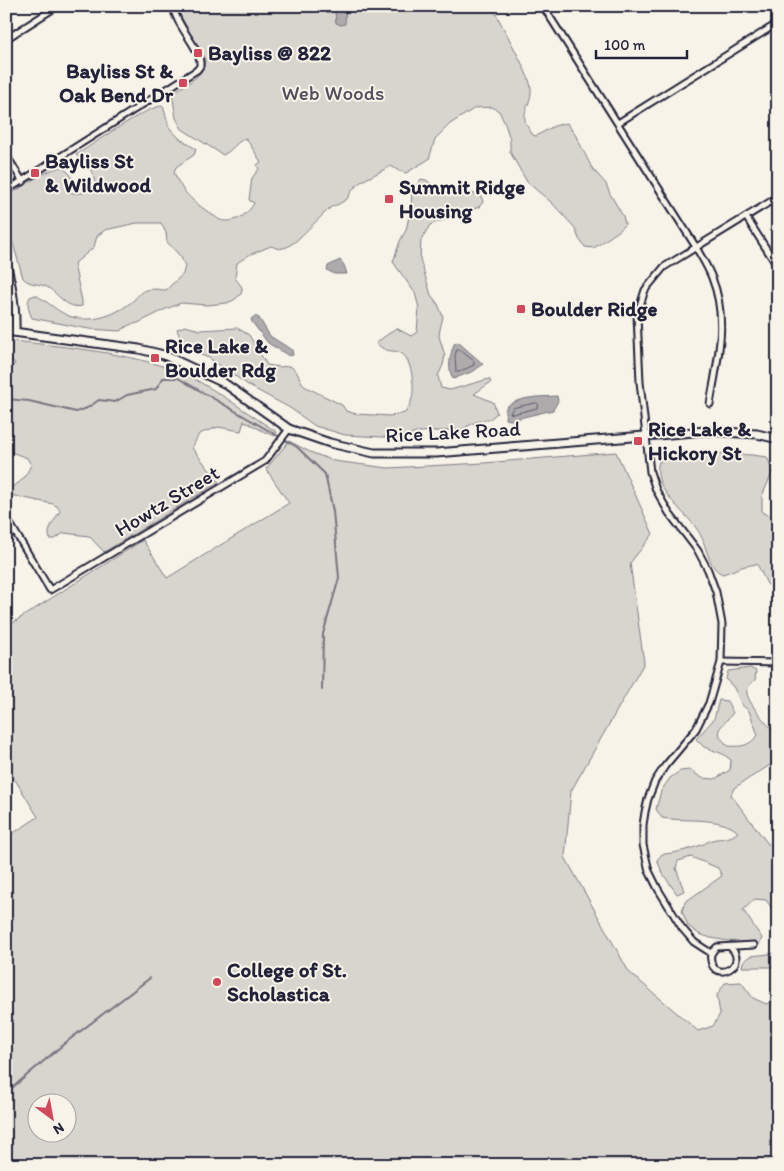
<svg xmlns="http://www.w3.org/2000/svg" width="784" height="1171" font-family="Itim,sans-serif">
	<rect width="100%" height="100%" fill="#f7f3e8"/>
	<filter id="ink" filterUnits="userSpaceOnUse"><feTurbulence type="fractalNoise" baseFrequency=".02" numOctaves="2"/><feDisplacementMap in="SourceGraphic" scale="10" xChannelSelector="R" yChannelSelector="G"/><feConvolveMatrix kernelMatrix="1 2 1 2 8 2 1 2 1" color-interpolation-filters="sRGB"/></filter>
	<g filter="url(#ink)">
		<g fill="#d8d5cf" stroke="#7d7c85" fill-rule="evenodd">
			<path d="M 178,6 L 492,6 C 502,26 513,45 523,66 C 526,73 530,80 531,88 C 532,110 515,112 533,135 L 536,136 L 554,126 L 567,123 L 576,136 L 592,168 L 606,184 L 610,194 L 623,216 L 625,224 L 620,230 L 594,248 L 585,247 L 579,239 L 575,228 L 552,203 L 527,182 L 510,152 L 510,139 L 505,124 L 499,111 L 492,107 L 475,108 L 450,124 L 435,139 L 429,159 L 406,173 L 399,171 L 391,166 L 362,181 L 353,189 L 347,199 L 339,204 L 331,207 L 296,241 L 287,247 L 279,249 L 271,246 L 249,255 L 237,263 L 235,278 L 242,287 L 242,290 L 241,294 L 234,300 L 227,303 L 207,305 L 181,303 L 166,309 L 138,323 L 129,325 L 120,331 L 89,329 L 32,318 C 29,311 26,304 30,297 L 35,295 C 48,301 58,313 72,317 C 95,323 116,315 134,300 C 137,297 141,291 146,290 C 152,288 160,290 166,290 L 183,274 L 185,266 L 181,257 L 167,242 L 166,233 L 161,223 L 137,223 L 105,230 L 97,236 L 94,247 L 74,264 L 82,301 L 82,306 C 66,310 57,291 45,286 C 36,283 30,285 23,278 L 6,219 L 6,198 C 18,189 49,168 62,167 L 70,174 L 72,179 L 68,187 L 69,192 C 79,195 89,193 95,185 C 95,171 86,164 76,155 C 92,145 148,105 163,106 L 169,127 L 179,138 L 196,149 L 194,155 L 176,167 L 174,172 C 183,197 200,206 220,220 C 234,224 248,215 254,203 L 249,200 L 252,178 L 259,169 L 257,165 L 261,162 L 246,138 C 237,141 233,150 223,155 L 182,129 L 176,118 L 172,93 C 186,84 206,76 205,58 L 181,19 Z"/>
			<path d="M 421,179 L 426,180 L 433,185 L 458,189 L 481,196 L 483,202 L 479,207 L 430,225 L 421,240 L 420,259 L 431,295 L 438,304 L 443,317 L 440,329 L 439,336 L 445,356 L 443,365 L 438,376 L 441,388 L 450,390 L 489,379 L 491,382 L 474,394 L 493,402 L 497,413 L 490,419 L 476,422 L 460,430 L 419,432 L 401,438 L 345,435 L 315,426 L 290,408 L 251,387 L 209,358 L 193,352 L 181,341 L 177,329 L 185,326 L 200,330 L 237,328 L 249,335 L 267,365 L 280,367 L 290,366 L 296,371 L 304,386 L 342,405 L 346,411 L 356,414 L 390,416 L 405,413 C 408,408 411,404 412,398 C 415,388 412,359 401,353 C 392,349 387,354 376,343 L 396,328 L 411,336 L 417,332 L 419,308 L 415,293 L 393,262 L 400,241 L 406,230 L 411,208 L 412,191 Z"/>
			<path d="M 6,340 C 63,347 147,353 196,380 C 224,395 250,415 277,432 L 275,436 L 265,432 L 244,421 L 241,431 L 218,427 L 199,434 L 192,448 L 219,482 L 104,552 L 89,536 L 64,533 L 55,539 L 50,539 C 46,529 55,520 60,511 L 58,507 L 53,504 L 10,495 L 6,491 L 6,489 C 22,483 24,479 31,465 L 27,458 L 6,450 L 6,390 L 10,388 L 8,373 L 15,363 L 6,357 Z"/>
			<path d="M 289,441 L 310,452 L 334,461 L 388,468 L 484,463 L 616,452 L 653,534 L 630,563 L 644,663 L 571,791 L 565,857 L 629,972 L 698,1031 L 713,1026 L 720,1014 L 717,995 L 725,983 L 741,982 L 753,998 L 766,1004 L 778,999 L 778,1165 L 393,1165 L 390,1160 L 385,1165 L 6,1165 L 6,838 L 38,817 L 6,765 L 6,627 L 143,540 L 167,578 L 289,503 L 266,469 ZM 38,1104 L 68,1104 L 68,1134 L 38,1134 Z"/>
			<path d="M 710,453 L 752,455 L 767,457 L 773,471 L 762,496 L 762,512 L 774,519 L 778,519 L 778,591 L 767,584 L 757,564 L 745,566 L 723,574 C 707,569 707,542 697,529 C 682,508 651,489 659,461 Z"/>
			<path d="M 750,668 L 756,671 L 755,680 C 751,684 746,687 747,693 C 747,701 767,725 773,730 L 778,730 L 778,760 L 734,788 L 731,795 L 768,844 L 778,847 L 778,917 L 766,900 L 755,899 L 743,910 L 762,938 L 758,947 L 745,947 L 734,942 L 711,938 L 699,934 L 688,926 L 682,911 L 685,902 L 722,876 L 718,868 L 691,857 L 678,861 L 676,868 L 684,891 L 677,894 L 663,874 L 657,860 L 662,854 C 673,854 691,849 701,845 C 705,844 708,841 712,840 C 723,837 729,840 738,832 C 721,816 685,822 662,818 L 656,809 L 661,791 L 670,778 L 680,771 L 690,770 L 702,778 L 715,779 L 730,770 L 731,760 L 723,754 L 704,747 L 696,739 L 714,719 L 719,700 L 727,701 L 733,713 L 719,729 L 720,737 L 728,746 C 742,747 749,746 758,735 L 749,711 L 742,705 L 734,688 L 726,679 L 728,671 Z"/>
			<polygon points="778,953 778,967 742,967 743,962 751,956"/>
		</g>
		<g fill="#aeabad" stroke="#76747f">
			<polygon points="337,6 346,6 345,24 341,25 336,23 335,12"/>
			<polygon points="340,260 344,265 347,274 334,274 327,270 328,266"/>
			<polygon points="255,316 259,318 270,336 292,350 293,355 289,356 268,343 252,322 251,319"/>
			<path d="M 458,342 L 483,364 L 474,371 L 453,379 C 447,368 450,355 454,344 Z"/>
			<path d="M 557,396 L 558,401 L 553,410 L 511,420 L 505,419 L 506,407 C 519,396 541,397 557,396 Z"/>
		</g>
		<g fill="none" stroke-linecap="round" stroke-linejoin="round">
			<g stroke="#5a5969" stroke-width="1">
				<polygon points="457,350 460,350 474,361 474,365 459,372 456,372 455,356"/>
				<polygon points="537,403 539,405 537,408 513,414 510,413 513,408"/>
			</g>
			<g stroke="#76747f" stroke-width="2">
				<polyline points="6,399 29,401 76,412 87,408 99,400 115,402 127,395 156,389 163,378 178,378 297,447 325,474 333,511 339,578 323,634 322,690"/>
				<polyline points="6,1093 65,1043 150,978"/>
			</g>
			<defs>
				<g id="street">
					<path d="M 543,6 L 696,247 C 701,257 708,267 712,278 C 729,320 717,362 710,404"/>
					<polyline points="6,39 53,9"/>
					<polyline points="618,123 778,23"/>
					<polyline points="6,155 23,182"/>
					<path d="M 6,191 L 197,70 L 200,66 C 202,49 176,27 173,6"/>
					<polyline points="746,217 778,267"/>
					<polyline points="6,517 50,590 265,461 289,429"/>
					<polyline points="721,662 778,663"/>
					<path d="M 730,947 C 750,965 715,983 711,961 C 709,955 712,951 717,947 L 754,945"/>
					<polyline points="711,953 694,942 682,928 658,889 649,871 643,845 643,825 645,812 648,799 655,781 665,766 696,729 709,703 721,662 722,624 716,592 708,570 698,551 669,513 656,490 650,472 640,382 637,315 645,290 664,267 778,197"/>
				</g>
				<g id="secondary">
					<path d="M 6,263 C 12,286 16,308 15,332"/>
					<polyline points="6,331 139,349 164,355 224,383 289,429 330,443 374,453 436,453 706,431 757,434 778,439"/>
				</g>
			</defs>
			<use href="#street" stroke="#22223b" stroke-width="9"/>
			<use href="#secondary" stroke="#22223b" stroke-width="11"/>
			<use href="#street" stroke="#f7f3e8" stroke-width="5"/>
			<use href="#secondary" stroke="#f7f3e8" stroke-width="7"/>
		</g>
	</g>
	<g fill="#d1495b" stroke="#f7f3e8" stroke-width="2">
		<rect x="193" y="48" width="10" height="10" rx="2.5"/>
		<rect x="178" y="78" width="10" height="10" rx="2.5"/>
		<rect x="30" y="168" width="10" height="10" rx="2.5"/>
		<rect x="384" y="194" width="10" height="10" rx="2.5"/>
		<rect x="516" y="304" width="10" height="10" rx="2.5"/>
		<rect x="150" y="353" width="10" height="10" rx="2.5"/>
		<rect x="633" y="436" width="10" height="10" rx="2.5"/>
		<circle cx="217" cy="982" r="5"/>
	</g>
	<g text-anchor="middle" stroke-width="4" stroke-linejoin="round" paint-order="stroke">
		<g font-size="21" font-weight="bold" fill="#22223b" stroke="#f7f3e8" text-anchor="start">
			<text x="208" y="60">Bayliss @ 822</text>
			<text x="173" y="78" text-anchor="end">Bayliss St &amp;<tspan x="173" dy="24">Oak Bend Dr</tspan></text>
			<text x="45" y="168">Bayliss St<tspan x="45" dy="24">&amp; Wildwood</tspan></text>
			<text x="399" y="194">Summit Ridge<tspan x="399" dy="24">Housing</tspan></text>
			<text x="531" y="316">Boulder Ridge</text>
			<text x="165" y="353">Rice Lake &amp;<tspan x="165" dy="24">Boulder Rdg</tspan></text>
			<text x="648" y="436">Rice Lake &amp;<tspan x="648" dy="24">Hickory St</tspan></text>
			<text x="227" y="977">College of St.<tspan x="227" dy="24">Scholastica</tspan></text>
		</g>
		<g font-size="21" fill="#504f60" stroke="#f7f3e8">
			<text x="333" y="100">Web Woods</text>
		</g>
		<g font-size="21" fill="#22223b" stroke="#f7f3e8">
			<text transform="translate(453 432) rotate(-3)" y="7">Rice Lake Road</text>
			<text transform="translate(167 501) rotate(-31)" y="7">Howtz Street</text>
		</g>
	</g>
	<rect width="784" height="1171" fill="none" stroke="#f7f3e8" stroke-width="25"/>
	<rect x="12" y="12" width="759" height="1146" fill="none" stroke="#22223b" stroke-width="2" filter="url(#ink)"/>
	<g transform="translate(52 1118) rotate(148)"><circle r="24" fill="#f7f3e8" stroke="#a29fa3"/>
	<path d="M0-4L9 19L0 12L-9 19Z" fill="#d1495b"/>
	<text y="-8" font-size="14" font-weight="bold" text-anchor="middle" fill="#22223b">N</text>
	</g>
	<path d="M596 50v8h91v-8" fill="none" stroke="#22223b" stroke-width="2.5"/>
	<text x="604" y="50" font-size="15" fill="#22223b" stroke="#f7f3e8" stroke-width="4" paint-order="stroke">100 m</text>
</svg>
